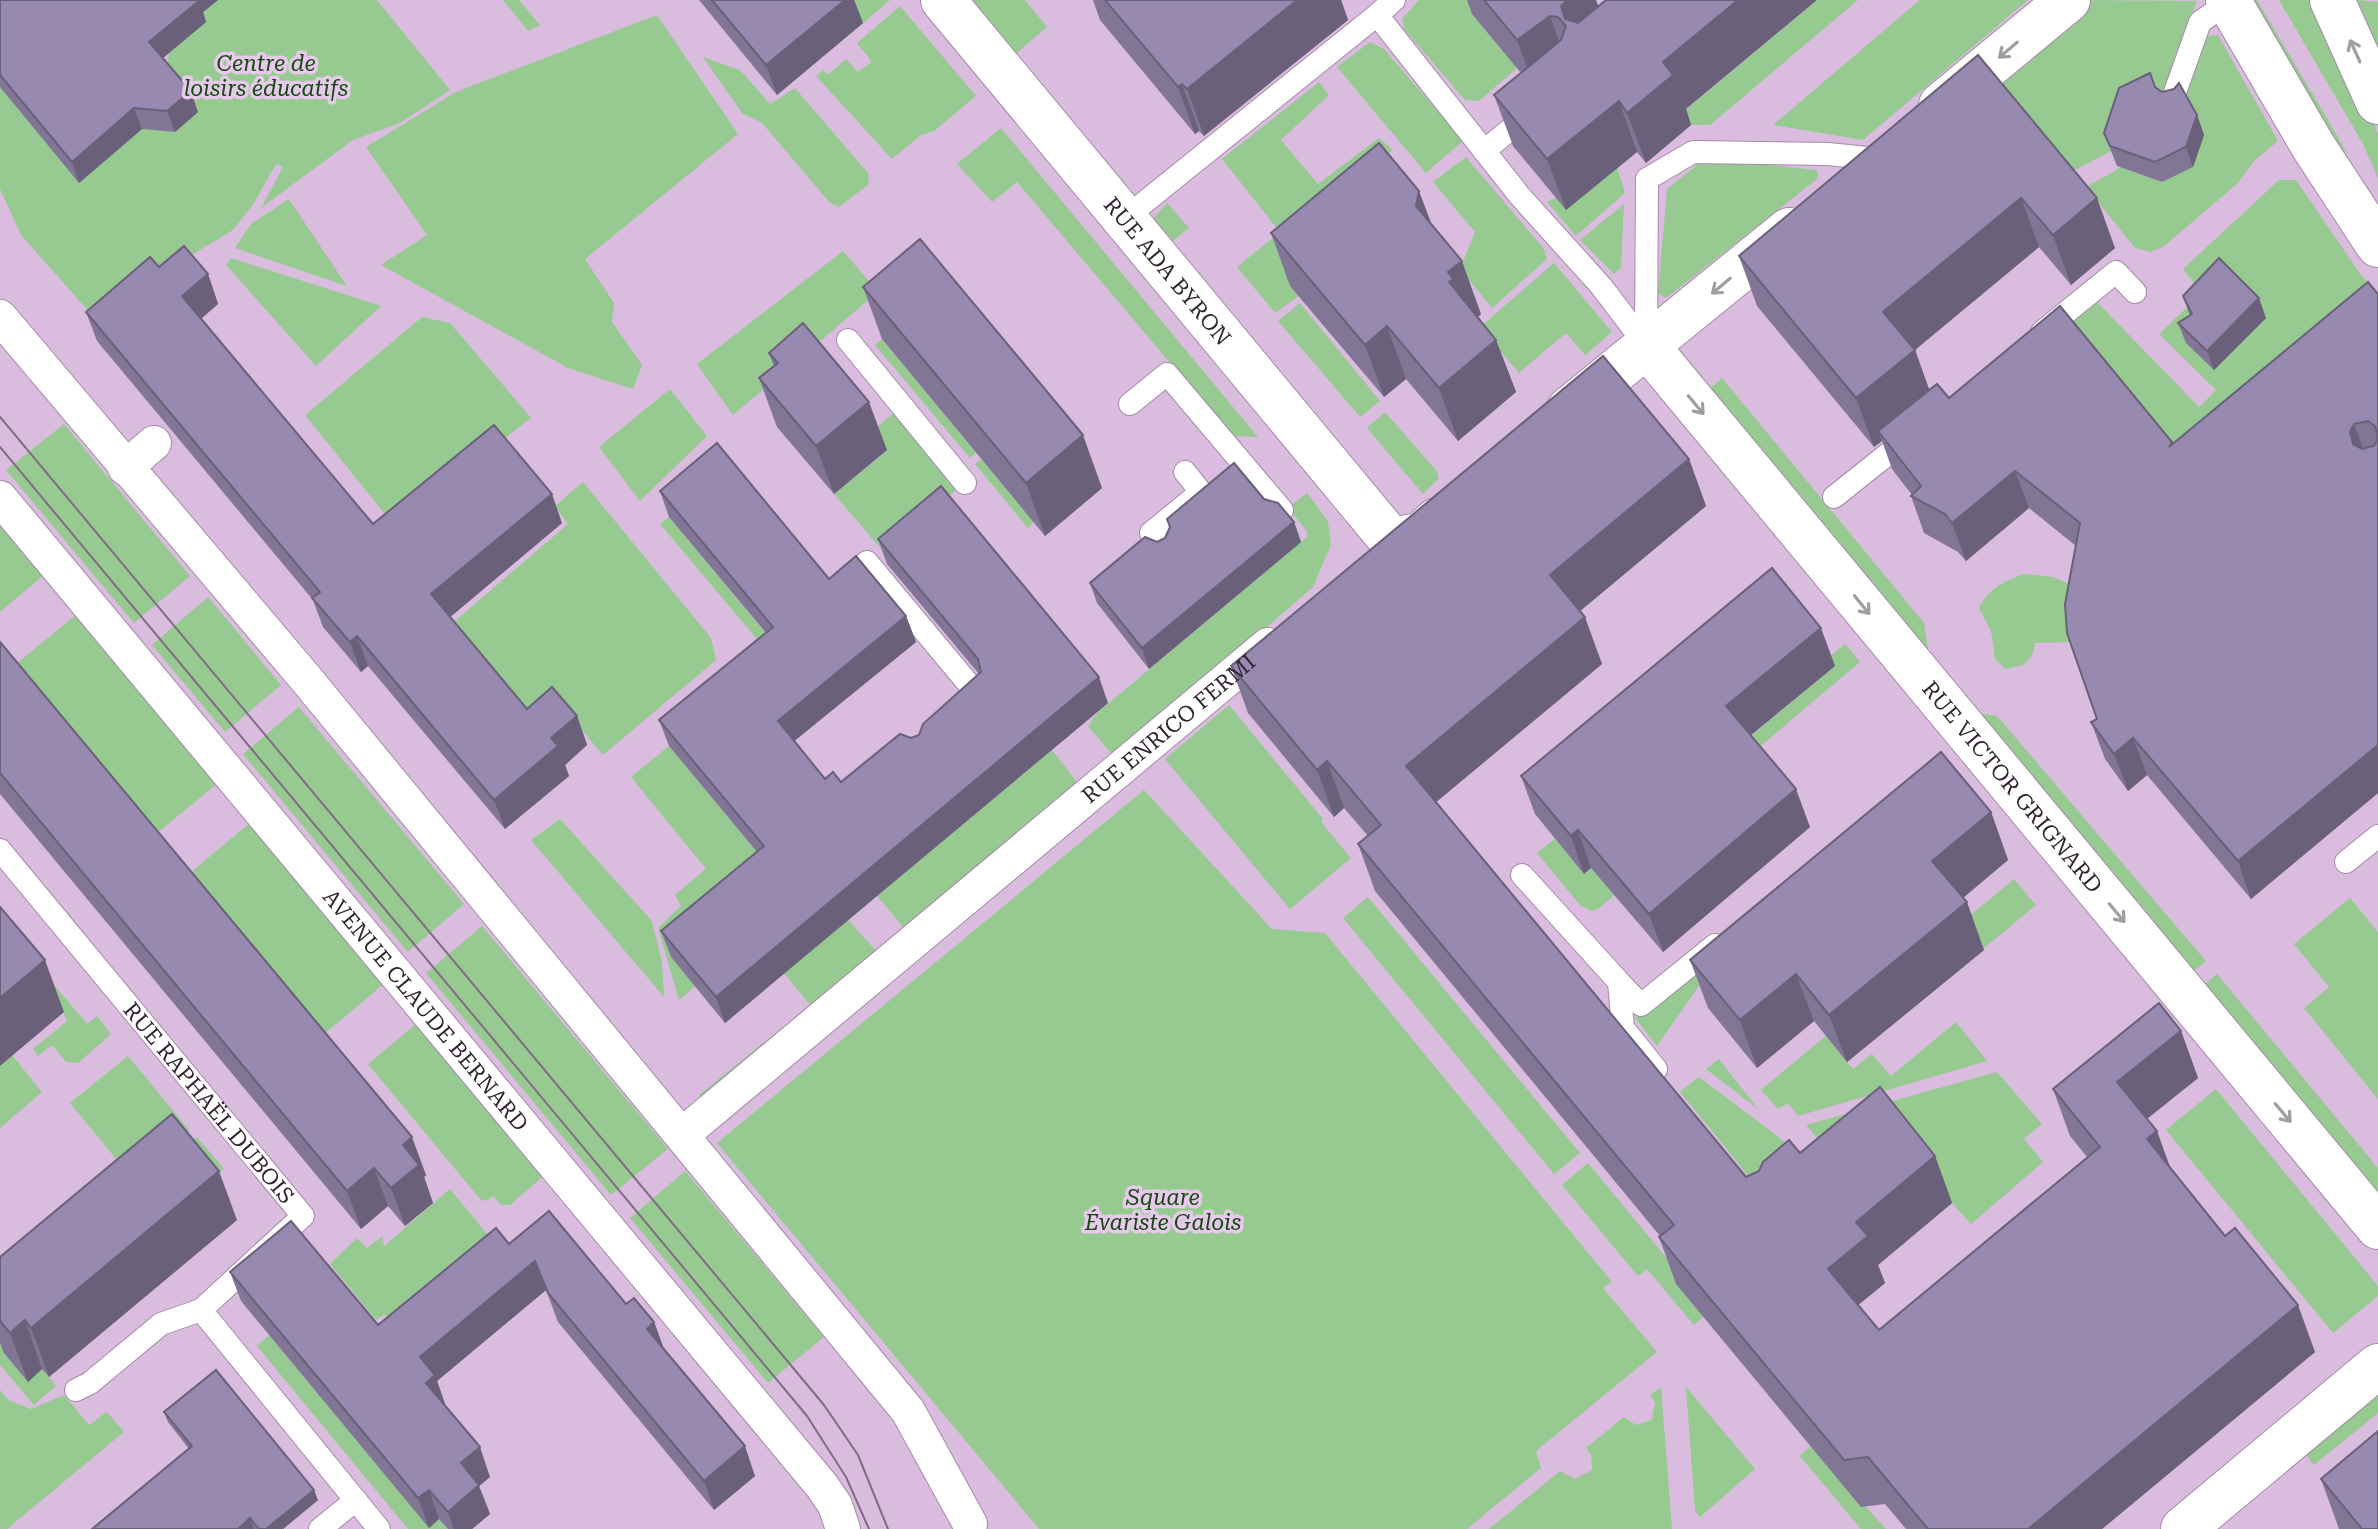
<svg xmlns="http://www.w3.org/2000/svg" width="2378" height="1529" font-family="'Roboto Serif',serif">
	<rect width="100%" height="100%" fill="#dabcde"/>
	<g fill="#97ca91">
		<polygon points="218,0 377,0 450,90 400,123 353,140 261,208 283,167 276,164 254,203 233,230 92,315 21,235 0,189 0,86 166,74 169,53 206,22 200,14"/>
		<polygon points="503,0 519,0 540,25 528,31"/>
		<polygon points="843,0 890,0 863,23"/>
		<polygon points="963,0 1025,0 1047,27 1011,58"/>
		<polygon points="1419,0 1484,0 1472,14 1517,68 1479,101 1465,100 1404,29 1402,19"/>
		<polygon points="1817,0 1858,0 1710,125 1691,125 1682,113"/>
		<polygon points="1920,0 2028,0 1863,140 1773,125"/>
		<polygon points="2088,0 2197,1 2162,94 2119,147 2058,179 1846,230"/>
		<polygon points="2247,0 2257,0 2341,142 2370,207"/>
		<polygon points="2279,0 2320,0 2378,133 2378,178 2363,144"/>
		<polygon points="2357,0 2378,2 2378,47"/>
		<polygon points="900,6 976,96 934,131 921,135 892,159 816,76 824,70 828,75 846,59 858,72 872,62 857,43"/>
		<polygon points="657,15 738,134 585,259 614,303 612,322 642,365 633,389 568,368 381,265 427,235 366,147 456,92"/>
		<polygon points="2218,35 2278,141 2254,161 2237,184 2163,247 2150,252 2135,248 2086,187 2127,164 2130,171 2162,182 2183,102 2207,36"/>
		<polygon points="1370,42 1384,49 1463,141 1426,173 1337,67"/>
		<polygon points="703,57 740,70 770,104 795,88 868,173 869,184 839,207 830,203 762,123 742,113"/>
		<path d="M 1319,82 L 1329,95 L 1281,140 L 1318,184 L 1379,138 L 1393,150 C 1349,188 1335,249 1290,286 L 1299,296 L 1275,313 L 1237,267 L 1280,232 L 1222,159 Z"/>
		<polygon points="1001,128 1258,437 1232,436 1017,182 992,202 957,164"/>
		<polygon points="1466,157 1544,249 1547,259 1492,308 1460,269 1475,232 1433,182"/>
		<polygon points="1706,158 1816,170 1818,174 1817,179 1666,298 1658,294 1667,189"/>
		<polygon points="1617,167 1625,193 1576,236 1547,202"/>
		<polygon points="2279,180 2296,180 2361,275 2378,293 2378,322 2187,481 2073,344 1904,485 1890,464 2096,301 2199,407 2216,390 2159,334 2202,293 2183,269"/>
		<polygon points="289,199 347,286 235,248 251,224"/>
		<polygon points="1167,203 1189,228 1171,242 1150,222"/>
		<polygon points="1624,204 1621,268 1614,274 1580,240"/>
		<polygon points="843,251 878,292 733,415 697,364"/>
		<polygon points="231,258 381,306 316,366 226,265"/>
		<polygon points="1554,263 1612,332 1585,355 1566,333 1519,373 1480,327"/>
		<polygon points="1300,303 1380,401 1360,417 1278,321"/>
		<polygon points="422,317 450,323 531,418 393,524 305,415"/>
		<polygon points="882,339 976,453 970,458 875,345"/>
		<polygon points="1722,378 1924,623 1930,663 1705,393"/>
		<polygon points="670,389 707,436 640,501 599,447"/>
		<polygon points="902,406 965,483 882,550 834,494 887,451 871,432"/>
		<polygon points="1385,412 1436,470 1439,478 1423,494 1367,428"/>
		<polygon points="64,424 190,576 134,623 6,470"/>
		<polygon points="981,459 1034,522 1028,528 975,464"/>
		<polygon points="583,482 711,638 716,660 603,755 566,711 537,734 448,627 568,524 555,506"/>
		<polygon points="1307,493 1328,521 1331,545 1313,587 1116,759 1088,726 1097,713 1307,537 1307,531 1288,508"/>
		<polygon points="669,517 822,701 814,707 660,524"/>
		<polygon points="0,522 44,575 0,612"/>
		<path d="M 2024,574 L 2053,577 L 2086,592 L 2078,642 L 2035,643 L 2032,656 L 2023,665 L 2005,669 L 1995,659 L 1991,631 L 1979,608 C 1988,589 2004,581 2024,574 Z"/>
		<polygon points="208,597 281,685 225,732 152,645"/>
		<polygon points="77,614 218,783 156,834 15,665"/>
		<polygon points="1845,644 1860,662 1751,754 1763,771 1598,909 1591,911 1580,905 1537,853 1555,839 1585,874 1835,666 1828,658"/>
		<polygon points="1229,705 1323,819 1321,822 1351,858 1290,909 1165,759"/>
		<polygon points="299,707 464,904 408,952 243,754"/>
		<polygon points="1971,712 1997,716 2206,961 2188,976"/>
		<polygon points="669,746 752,846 780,866 671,957 695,986 679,1000 658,928 681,906 675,895 706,869 631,777"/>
		<polygon points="1052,750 1080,786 907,931 877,896"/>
		<polygon points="1144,790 1272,929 1325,933 1612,1282 1603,1288 1657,1352 1536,1451 1541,1468 1467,1529 1039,1529 717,1143"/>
		<polygon points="560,819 652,921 662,962 664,997 531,840"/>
		<polygon points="251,822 385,983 324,1034 190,873"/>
		<polygon points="2014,879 2036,905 1847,1062 1853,1069 1872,1054 1891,1076 1956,1022 1987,1061 1798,1116 1788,1103 1778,1109 1761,1090"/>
		<polygon points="1368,897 1580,1153 1554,1174 1343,918"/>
		<polygon points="2350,898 2378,932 2378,1099 2304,1008 2329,987 2294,944"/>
		<polygon points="848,920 880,955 704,1102 699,1095 810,1005 784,973"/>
		<polygon points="482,926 668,1149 611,1195 426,973"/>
		<polygon points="1737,931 1657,1046 1635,1018"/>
		<polygon points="2217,974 2378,1168 2378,1206 2198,990"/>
		<polygon points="50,980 87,1024 97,1016 111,1034 78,1063 66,1062 52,1045 38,1056 33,1049 67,1021"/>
		<polygon points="417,1023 545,1175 510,1205 501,1205 493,1196 486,1201 480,1199 368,1064"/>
		<polygon points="12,1055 42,1092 0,1128 0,1065"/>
		<polygon points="128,1056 189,1130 131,1177 70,1103"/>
		<polygon points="1719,1059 1758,1109 1706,1069"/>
		<polygon points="1997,1072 2042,1124 2024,1139 2043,1162 1971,1224 1952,1203 1778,1212 1680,1092 1699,1077 1800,1153 1817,1138 1806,1125"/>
		<polygon points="2216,1089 2378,1286 2378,1296 2333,1333 2166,1130"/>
		<polygon points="197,1137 224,1169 206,1184 28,1381 42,1369 56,1386 34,1405 0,1365 0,1299"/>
		<polygon points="1588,1163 1683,1278 1677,1284 1703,1317 1694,1325 1647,1269 1638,1276 1562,1185"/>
		<polygon points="685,1171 824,1337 768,1383 630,1218"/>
		<polygon points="450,1189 506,1257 407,1339 384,1314 376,1320 330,1264 357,1238 367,1248 382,1237 384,1246"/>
		<polygon points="269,1335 429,1527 439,1519 448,1529 408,1529 257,1346"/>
		<polygon points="1661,1387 1672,1529 1489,1529 1560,1471 1575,1479 1592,1470 1591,1455 1586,1448 1624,1417 1636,1425 1652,1420 1655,1403 1650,1395"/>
		<polygon points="1686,1387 1755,1469 1700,1517 1695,1511"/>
		<polygon points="2378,1389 2378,1413 2314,1465 2303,1451"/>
		<polygon points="0,1390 8,1400 31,1409 64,1395 89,1425 107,1412 124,1432 7,1529 0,1529"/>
		<polygon points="1811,1446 1886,1529 1861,1529 1800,1456"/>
	</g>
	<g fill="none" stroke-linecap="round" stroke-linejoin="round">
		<defs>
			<g id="service">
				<polyline points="1394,0 1377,15 1519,195 1601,286 1646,345"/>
				<polyline points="2173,98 2200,22 2229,2"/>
				<polyline points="1484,151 1529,114"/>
				<polyline points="1125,218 1377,15"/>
				<polyline points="2042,332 2116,272 2135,292"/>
				<polyline points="848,340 965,483"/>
				<polyline points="1646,344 1647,179 1693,152 1828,154 1877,159"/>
				<polyline points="1130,404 1167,374 1282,510"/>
				<polyline points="1834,497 1908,438"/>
				<polyline points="1163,548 1151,533 1201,492 1185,472"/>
				<polyline points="867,562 977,694 966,703"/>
				<path id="s1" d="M 0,850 L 303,1216 L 201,1310 L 379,1529"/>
				<polyline points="2346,862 2378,836"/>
				<polyline points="1522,875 1619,982 1623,1028 1656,1069"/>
				<polyline points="1619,982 1641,1005 1715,945"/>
				<polyline points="76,1390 90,1383 161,1324 201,1310"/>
				<polyline points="320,1529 356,1500"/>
			</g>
			<g id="pedestrian">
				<polyline points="0,317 307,680 908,1411 970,1524"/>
				<polyline points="125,468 154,443"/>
				<path id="s2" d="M 0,498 L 822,1486 L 835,1505 L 843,1529"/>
				<path id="s3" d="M 682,1135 L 1268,645"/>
			</g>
			<g id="minor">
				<path id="s4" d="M 943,0 L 1391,540 L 1420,535 L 1437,520"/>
				<polyline points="2228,0 2313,146 2378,245"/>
				<polyline points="2332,0 2378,102"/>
				<polyline points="1941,105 2068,0"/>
				<path id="s5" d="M 1646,345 L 2378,1227"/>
				<polyline points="1569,409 1789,230"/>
				<polyline points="2183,1529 2378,1366"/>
			</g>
		</defs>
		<use href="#service" stroke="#a68aaa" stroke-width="24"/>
		<use href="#pedestrian" stroke="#a68aaa" stroke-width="36"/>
		<use href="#minor" stroke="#a68aaa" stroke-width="46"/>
		<use href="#service" stroke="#fff" stroke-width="22"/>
		<use href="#pedestrian" stroke="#fff" stroke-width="34"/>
		<use href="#minor" stroke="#fff" stroke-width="44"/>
		<g stroke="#806c83" stroke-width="2">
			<polyline points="0,417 824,1405 858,1455 888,1529"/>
			<polyline points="0,447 807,1416 846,1477 869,1529"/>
		</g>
	</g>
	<g fill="#827696">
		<polygon points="0,0 218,0 203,12 206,22 163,58 198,112 175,132 142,129 79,183 0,87"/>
		<polygon points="699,0 854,0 863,23 777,95"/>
		<polygon points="1093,0 1341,0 1348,20 1204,136 1199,131 1195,134 1100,20"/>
		<polygon points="1467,0 1596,0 1598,6 1686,109 1691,125 1646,163 1637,152 1566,210 1513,146 1494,95 1521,73 1472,14"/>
		<polygon points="1978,55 2115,248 2071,285 2039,247 1915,350 1929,390 1949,398 2172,442 2173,444 2378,294 2378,793 2251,899 2147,775 2128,791 2105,759 2091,722 2097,719 2076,546 2029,508 1966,561 1958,552 1924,533 1911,496 1912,495 1892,469 1882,441 1874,447 1757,306 1739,256"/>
		<polygon points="2155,87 2197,115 2204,135 2193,167 2162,182 2117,166 2104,133"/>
		<polygon points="1271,233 1481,314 1478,317 1496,340 1516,392 1458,441 1406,379 1384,397 1290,286"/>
		<polygon points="159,267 208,274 218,304 201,319 373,524 562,523 450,617 527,709 577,716 587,745 565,765 569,776 505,829 368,666 361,672 323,627 313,600 97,341 86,312"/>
		<polygon points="863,287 1102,488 1045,536 882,339"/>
		<polygon points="2183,296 2266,318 2214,370 2186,343 2178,323 2190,316"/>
		<polygon points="769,353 887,450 834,494 777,427 759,378 774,366"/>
		<polygon points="1689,459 1706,506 1580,611 1602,664 1436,802 1746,1177 1800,1153 1935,1156 1952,1203 1878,1265 1885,1283 1858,1305 1879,1330 2088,1158 2070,1136 2053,1089 2181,1031 2198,1078 2147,1119 2171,1169 2315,1352 2102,1529 1906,1529 1885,1504 1861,1507 1676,1284 1659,1237 1660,1236 1375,891 1358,844 1368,836 1344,808 1334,817 1248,713 1231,666"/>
		<polygon points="660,491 829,579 906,616 916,642 794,741 825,779 841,782 911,738 919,735 979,674 887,564 878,539 1108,703 725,1023 671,957 661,931 757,852 669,746 659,720 766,633 669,517"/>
		<polygon points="1264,499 1294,522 1301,542 1149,669 1097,603 1090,583 1157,542"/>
		<polygon points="0,642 426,1175 424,1177 433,1203 405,1226 388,1206 361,1229 0,794"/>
		<polygon points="1835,666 1751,735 1810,827 1663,952 1591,868 1584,874 1535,814 1521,776"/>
		<polygon points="1991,812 2008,860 1963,897 1984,950 1847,1062 1814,1021 1757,1068 1708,1008 1690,960"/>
		<polygon points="237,1220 49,1377 42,1369 28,1382 4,1353 0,1343 0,1257"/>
		<polygon points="509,1244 626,1304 654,1322 664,1349 755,1476 714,1510 558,1322 546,1290 437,1381 445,1404 444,1405 490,1477 479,1486 490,1514 472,1529 448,1529 439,1519 429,1528 241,1301 230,1272 378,1325"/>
		<polygon points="164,1412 318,1500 283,1529 92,1529 189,1449 168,1422"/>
		<polygon points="2321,1479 2378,1529 2339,1529"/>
	</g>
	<g fill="#6a607a">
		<polygon points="195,0 218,0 203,12 206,22 157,63 149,42"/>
		<polygon points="845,0 854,0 863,23 777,95 766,65"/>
		<polygon points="1297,0 1341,0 1348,20 1204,136 1187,89"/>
		<polygon points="1567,0 1596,0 1606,29 1565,19 1561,6"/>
		<polygon points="1738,0 1817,0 1686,109 1691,125 1646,163 1627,113 1663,62"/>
		<polygon points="1550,16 1568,66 1536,91 1517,40"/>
		<polygon points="1182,84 1199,131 1195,134 1178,87"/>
		<polygon points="191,91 198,112 175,132 167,111"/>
		<polygon points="1619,101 1637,152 1566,210 1547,159"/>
		<polygon points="134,108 142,129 79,183 72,162"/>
		<polygon points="2197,115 2204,135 2193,167 2186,147"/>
		<polygon points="1419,191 1439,244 1416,206"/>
		<polygon points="2021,198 2039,247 1904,359 1915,350 1933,400 1878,431 1882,441 1874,447 1856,398 1883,312"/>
		<polygon points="2097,198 2115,248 2071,285 2053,235"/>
		<polygon points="1462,261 1481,314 1470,323 1449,282 1448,272"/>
		<polygon points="208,274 218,304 192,326 182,296"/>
		<polygon points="2259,298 2266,318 2214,370 2207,351"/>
		<polygon points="1387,326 1406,379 1384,397 1365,345"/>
		<polygon points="1496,340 1516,392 1458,441 1439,388"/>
		<polygon points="869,402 887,450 834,494 816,446"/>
		<polygon points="2354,424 2368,462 2353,444 2350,432"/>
		<polygon points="1083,435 1102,488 1045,536 1026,483"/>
		<polygon points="1689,459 1706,506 1567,622 1550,575"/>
		<polygon points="2015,471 2029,508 1966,561 1952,523"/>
		<polygon points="552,494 562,523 442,624 431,594"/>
		<polygon points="1294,522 1301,542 1149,669 1142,648"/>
		<polygon points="906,616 916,642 787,747 778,721"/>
		<polygon points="1585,617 1602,664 1423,813 1406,766"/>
		<polygon points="1821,628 1835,666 1740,744 1726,706"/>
		<polygon points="357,636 368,666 361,672 350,642"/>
		<polygon points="1099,677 1108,703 725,1023 716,997"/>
		<polygon points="577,716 587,745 565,765 569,776 505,829 494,800 551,738"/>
		<polygon points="2133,738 2147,775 2128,791 2114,754"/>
		<polygon points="2378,745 2378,793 2251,899 2238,861"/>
		<polygon points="1327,761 1344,808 1334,817 1317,770"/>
		<polygon points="1796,789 1810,827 1663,952 1649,914"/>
		<polygon points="1991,812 2008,860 1950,909 1932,861"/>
		<polygon points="1578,830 1591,868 1584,874 1571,836"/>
		<polygon points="1967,902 1984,950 1847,1062 1829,1015"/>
		<polygon points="45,960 64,1012 0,1066 0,998"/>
		<polygon points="1796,974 1814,1021 1757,1068 1740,1020"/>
		<polygon points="2181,1031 2198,1078 2134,1129 2117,1082"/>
		<polygon points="2157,1131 2174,1178 2147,1139"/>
		<polygon points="412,1137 426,1175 424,1177 433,1203 405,1226 391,1188 403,1145"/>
		<polygon points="1935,1156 1952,1203 1878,1265 1885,1283 1845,1316 1828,1269 1856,1222"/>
		<polygon points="374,1168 388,1206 361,1229 347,1191"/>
		<polygon points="219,1171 237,1220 49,1377 31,1328"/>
		<polygon points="535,1261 546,1290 437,1381 445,1404 436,1412 426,1383 420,1357"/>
		<polygon points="2298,1305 2315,1352 2102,1529 2028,1529"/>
		<polygon points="25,1320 42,1369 28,1382 10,1333"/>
		<polygon points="654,1322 665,1352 647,1329"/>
		<polygon points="745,1446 755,1476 714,1510 704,1481"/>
		<polygon points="480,1447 490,1477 479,1486 490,1514 472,1529 454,1529 448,1512 461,1463"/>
		<polygon points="314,1490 318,1500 283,1529 266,1529"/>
		<polygon points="429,1490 439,1519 429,1528 418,1498"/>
		<polygon points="250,1518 254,1529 238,1529"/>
	</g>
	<g fill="#9789af" stroke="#6a607a" stroke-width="2" fill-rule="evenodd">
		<polygon points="0,0 198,0 199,1 149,42 191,91 167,111 134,108 72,162 0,75"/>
		<polygon points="712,0 845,0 766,65"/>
		<polygon points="1105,0 1297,0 1187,89 1182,84 1178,87"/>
		<polygon points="1484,0 1567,0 1561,6 1565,19 1578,23 1606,0 1738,0 1663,62 1673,75 1649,95 1627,113 1619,101 1547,159 1494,95 1561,40 1566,26 1558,17 1550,16 1517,40"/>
		<polygon points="1978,55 2097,198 2053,235 2021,198 1883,312 1915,350 1856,398 1739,256"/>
		<polygon points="2150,73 2155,87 2162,92 2174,89 2179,83 2197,115 2186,147 2155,162 2110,146 2104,133 2119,88"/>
		<polygon points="1379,143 1419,191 1416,206 1462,261 1448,272 1453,279 1449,282 1496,340 1439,388 1387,326 1365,345 1271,233"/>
		<polygon points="920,239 1083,435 1026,483 863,287"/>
		<polygon points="184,246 208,274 182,296 373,524 494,425 552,494 431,594 527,709 552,687 577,716 551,738 558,746 494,800 357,636 350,642 312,598 320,592 86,312 150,257 159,267"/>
		<polygon points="2219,258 2259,298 2207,351 2178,323 2192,314 2183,296"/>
		<path d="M 2368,282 L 2378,294 L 2378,745 L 2238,861 L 2133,738 L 2114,754 L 2091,722 L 2097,719 L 2067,633 L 2065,604 L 2080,523 L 2015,471 L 1952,523 L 1945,514 L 1911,496 L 1921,486 L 1878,431 L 1937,384 L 1949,398 L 2060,306 L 2172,442 L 2169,447 ZM 2368,421 L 2375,426 L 2378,438 L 2374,446 L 2362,449 L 2353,444 L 2350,432 L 2354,424 Z"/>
		<polygon points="803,323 869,402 816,446 759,378 778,363 769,353"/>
		<polygon points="1603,356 1689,459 1550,575 1585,617 1406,766 1746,1177 1759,1171 1763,1162 1789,1140 1800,1153 1880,1087 1935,1156 1856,1222 1868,1236 1828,1269 1879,1330 2100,1147 2053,1089 2159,1003 2181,1031 2117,1082 2157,1131 2147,1139 2225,1236 2235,1228 2298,1305 2028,1529 1928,1529 1868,1457 1844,1460 1659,1237 1674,1225 1358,844 1381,825 1327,761 1317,770 1231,666"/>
		<polygon points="717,443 829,579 856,556 906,616 778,721 825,779 833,772 841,782 900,734 911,738 919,735 923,724 981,672 978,659 878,539 941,486 1099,677 716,997 661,931 764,846 659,720 773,627 660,491"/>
		<polygon points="1234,463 1264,499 1278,503 1294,522 1142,648 1090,583 1145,537 1157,542 1165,538 1170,527 1167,519"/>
		<polygon points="1772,568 1821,628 1726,706 1796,789 1649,914 1578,830 1571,836 1521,776"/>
		<polygon points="0,642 412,1137 403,1145 419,1165 391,1188 374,1168 347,1191 0,773"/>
		<polygon points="1941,752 1991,812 1932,861 1967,902 1829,1015 1796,974 1740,1020 1690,960"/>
		<polygon points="0,907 45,960 0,998"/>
		<polygon points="172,1114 219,1171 31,1328 25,1320 10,1333 0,1321 0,1257"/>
		<polygon points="549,1211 626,1304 634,1298 654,1322 647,1329 745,1446 704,1481 548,1293 535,1261 420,1357 435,1375 426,1383 480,1447 461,1463 479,1485 448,1512 429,1490 418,1498 230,1272 291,1221 378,1325 496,1228 509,1244"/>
		<polygon points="216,1370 314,1490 266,1529 259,1529 250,1518 238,1529 92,1529 192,1446 164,1412"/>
		<polygon points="2378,1431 2378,1529 2362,1529 2321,1479"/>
	</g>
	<defs><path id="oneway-shaft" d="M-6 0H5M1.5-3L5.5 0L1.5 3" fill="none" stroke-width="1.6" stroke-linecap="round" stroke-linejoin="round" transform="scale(2)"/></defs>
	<g stroke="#a29da3">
		<use href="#oneway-shaft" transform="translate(2008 50) rotate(140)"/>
		<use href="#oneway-shaft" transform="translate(2355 51) rotate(-114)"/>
		<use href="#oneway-shaft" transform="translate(1721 286) rotate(140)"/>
		<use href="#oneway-shaft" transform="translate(1696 405) rotate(50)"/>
		<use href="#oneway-shaft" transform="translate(1862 605) rotate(51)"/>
		<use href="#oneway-shaft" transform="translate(2117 913) rotate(50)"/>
		<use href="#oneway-shaft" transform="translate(2283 1113) rotate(50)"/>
	</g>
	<g text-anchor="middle" stroke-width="7" stroke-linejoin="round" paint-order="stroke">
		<g font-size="22" font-style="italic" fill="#14490f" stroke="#e7c9eb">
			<text x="266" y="71">Centre de<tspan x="266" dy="25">loisirs éducatifs</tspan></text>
			<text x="1163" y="1205">Square<tspan x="1163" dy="25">Évariste Galois</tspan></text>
		</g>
		<g font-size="22" fill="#312532" stroke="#e7c9eb">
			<text dy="8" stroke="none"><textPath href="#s4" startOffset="352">RUE ADA BYRON</textPath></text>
			<text dy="8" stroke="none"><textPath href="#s3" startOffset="634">RUE ENRICO FERMI</textPath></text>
			<text dy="8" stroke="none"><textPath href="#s5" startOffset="574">RUE VICTOR GRIGNARD</textPath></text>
			<text dy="8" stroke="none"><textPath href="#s2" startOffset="666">AVENUE CLAUDE BERNARD</textPath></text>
			<text dy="8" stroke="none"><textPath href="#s1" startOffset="328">RUE RAPHAËL DUBOIS</textPath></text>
		</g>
	</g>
</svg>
